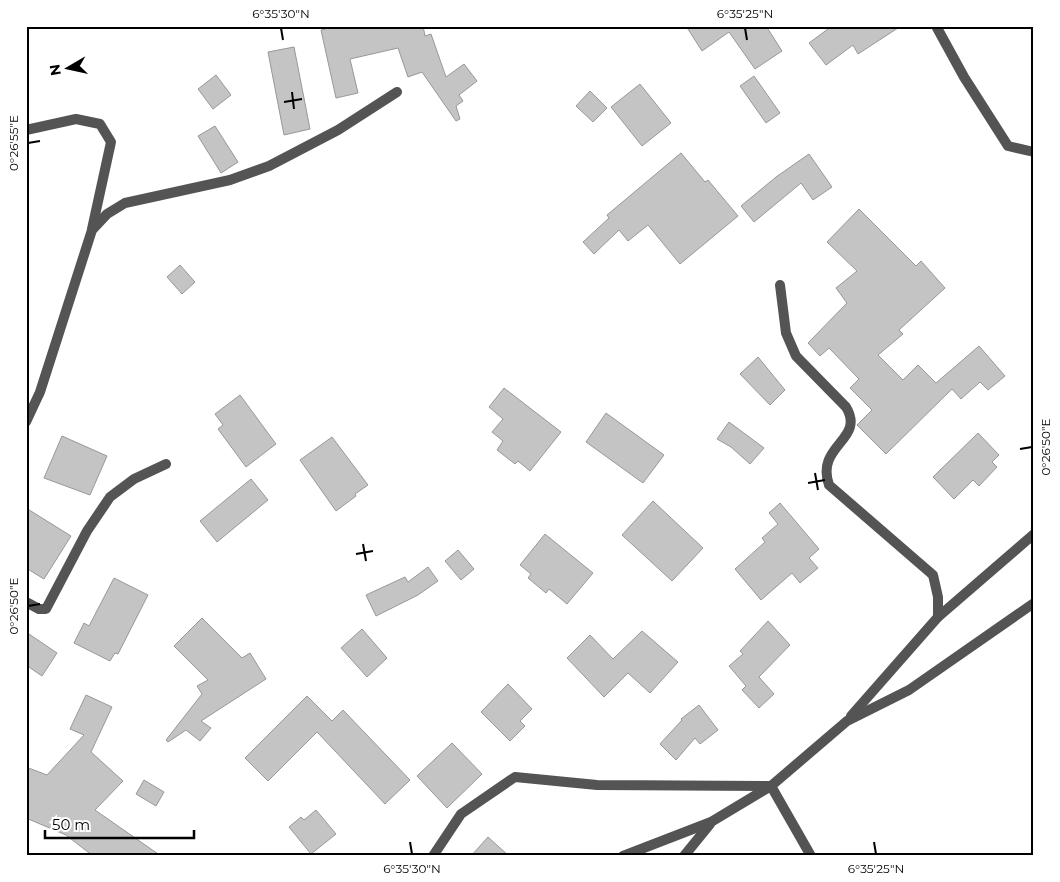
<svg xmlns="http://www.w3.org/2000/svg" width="1060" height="882" font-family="Montserrat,sans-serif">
	<rect width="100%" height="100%" fill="#fff"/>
	<g fill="#c4c4c4" stroke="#989898">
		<polygon points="336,26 423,26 425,36 431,34 446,77 464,64 477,81 459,95 463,101 456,106 460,119 456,121 422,72 408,77 398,48 350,59 358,93 336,98 321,30"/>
		<polygon points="686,26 766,26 782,51 755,69 729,32 702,51"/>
		<polygon points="832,26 901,26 858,54 853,45 826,65 809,43"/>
		<polygon points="294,47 310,129 284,135 268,52"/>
		<polygon points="216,75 231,95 213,109 198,89"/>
		<polygon points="754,76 780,113 766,123 740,86"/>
		<polygon points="640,84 671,123 642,146 611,107"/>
		<polygon points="590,91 607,108 593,122 576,106"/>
		<polygon points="215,126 238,162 221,173 198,136"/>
		<polygon points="681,153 705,182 708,180 738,216 680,264 648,225 628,241 619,230 594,254 583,242 609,218 607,215"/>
		<polygon points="809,154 832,187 813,200 801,183 754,222 741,206 776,177"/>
		<polygon points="859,209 916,266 921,261 945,288 899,330 903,334 878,355 903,380 918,365 936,383 979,346 1005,376 988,390 980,382 961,399 952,389 886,454 857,425 872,410 850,388 859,379 829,348 820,356 808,343 847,303 836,288 857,271 827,242"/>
		<polygon points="180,265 195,282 182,294 167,277"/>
		<polygon points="758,357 785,390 770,405 740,374"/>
		<polygon points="504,388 561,432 530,471 518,461 515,464 497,450 503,441 492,432 503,419 489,407"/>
		<polygon points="240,395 276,444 246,467 218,429 223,425 215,414"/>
		<polygon points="606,413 664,455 643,483 586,442"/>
		<polygon points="729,422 764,448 750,464 731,447 717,439"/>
		<polygon points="978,433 999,455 992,462 997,467 979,486 973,480 954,499 933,477"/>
		<polygon points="62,436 107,456 90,495 44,478"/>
		<polygon points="332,437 368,485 355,494 356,496 336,511 300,460"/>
		<polygon points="251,479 268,500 217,542 200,521"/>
		<polygon points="653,501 703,548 672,581 622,535"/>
		<polygon points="780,503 819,549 809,558 818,568 800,583 792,573 761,600 735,569 765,542 762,538 778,524 769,513"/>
		<polygon points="26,508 71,536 44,579 26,568"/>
		<polygon points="545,534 593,573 567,604 549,589 546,593 528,578 531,574 520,565"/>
		<polygon points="458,550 474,569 461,580 445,561"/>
		<polygon points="428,567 438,581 418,595 376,616 366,595 405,577 408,582"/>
		<polygon points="114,578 148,595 118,654 115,653 110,661 74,643 84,623 89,626"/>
		<polygon points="202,618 242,658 250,653 266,679 201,721 211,728 200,741 186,730 168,742 166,740 202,694 197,686 208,680 174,646"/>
		<polygon points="768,621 790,645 759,677 774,694 759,708 742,690 746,686 729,666 743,654 740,651"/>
		<polygon points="362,629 387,658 367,677 341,648"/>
		<polygon points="642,631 678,662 650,693 628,673 604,697 567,658 590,635 613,659"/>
		<polygon points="26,632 57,653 42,676 26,665"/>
		<polygon points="508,684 532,709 520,721 525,726 510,741 481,712"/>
		<polygon points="86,695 112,707 91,752 123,781 95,810 161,856 93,856 66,835 26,818 26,767 47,775 84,735 70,729"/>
		<polygon points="307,696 332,721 343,710 410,780 385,804 317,732 268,781 245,758"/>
		<polygon points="699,705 718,730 700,744 695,738 676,760 660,744 682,720 681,719"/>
		<polygon points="452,743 482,774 447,808 417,776"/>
		<polygon points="144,780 164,792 156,806 136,794"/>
		<polygon points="316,810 336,834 311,854 289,827 301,817 304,820"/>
		<polygon points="488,837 509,856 471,856"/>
	</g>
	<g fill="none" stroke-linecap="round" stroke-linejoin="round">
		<g stroke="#545454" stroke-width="10">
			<polyline points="936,26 964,77 1008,146 1034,152"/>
			<polyline points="26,130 76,119 100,124 111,142 92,229"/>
			<path d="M 780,285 L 786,333 L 796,356 L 846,407 C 866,440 815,445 829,485 L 933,575 L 938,597 L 938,617"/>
			<polyline points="26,422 40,392 92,230 107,214 125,203 230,180 269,166 338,130 397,92"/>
			<polyline points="26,602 39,609 46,609 87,531 110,497 134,479 166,464"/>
			<polyline points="851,716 938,617 1034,534"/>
			<polyline points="771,786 811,856"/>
			<polyline points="433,856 461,814 515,777 597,785 770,786"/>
			<polyline points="623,856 711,822 771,786 847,721 909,690 1034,603"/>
			<polyline points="684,856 710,824"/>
		</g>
	</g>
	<path fill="none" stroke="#000" stroke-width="2" d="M 281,28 L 283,40M 745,28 L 747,40M 292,92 L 294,109M 284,102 L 302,99M 28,143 L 40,141M 1020,449 L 1032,447M 815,473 L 818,490M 808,483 L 825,480M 363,544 L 366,561M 356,554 L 373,551M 28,606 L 40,604M 410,842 L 412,854M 874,842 L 876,854"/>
	<rect width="1060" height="882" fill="none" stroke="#ffffff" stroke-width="55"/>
	<g transform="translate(68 68) rotate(261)" stroke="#ffffff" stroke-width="4" paint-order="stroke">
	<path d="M0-4L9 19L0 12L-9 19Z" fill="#000000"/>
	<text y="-8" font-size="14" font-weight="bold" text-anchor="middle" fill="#000000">N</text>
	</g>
	<path d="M45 830v8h149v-8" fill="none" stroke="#000000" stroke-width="2.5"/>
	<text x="52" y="830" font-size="15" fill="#000000" stroke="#ffffff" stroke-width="4" paint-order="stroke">50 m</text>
	<rect x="28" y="28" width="1004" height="826" fill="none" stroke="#000" stroke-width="2"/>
	<g font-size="12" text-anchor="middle" fill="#000">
		<text x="281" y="18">6°35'30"N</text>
		<text x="745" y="18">6°35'25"N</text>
		<text transform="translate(14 143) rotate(-90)" y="4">0°26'55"E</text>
		<text transform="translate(1046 447) rotate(-90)" y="4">0°26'50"E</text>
		<text transform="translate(14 606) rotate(-90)" y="4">0°26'50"E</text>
		<text x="412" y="873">6°35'30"N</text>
		<text x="876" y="873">6°35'25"N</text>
	</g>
</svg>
